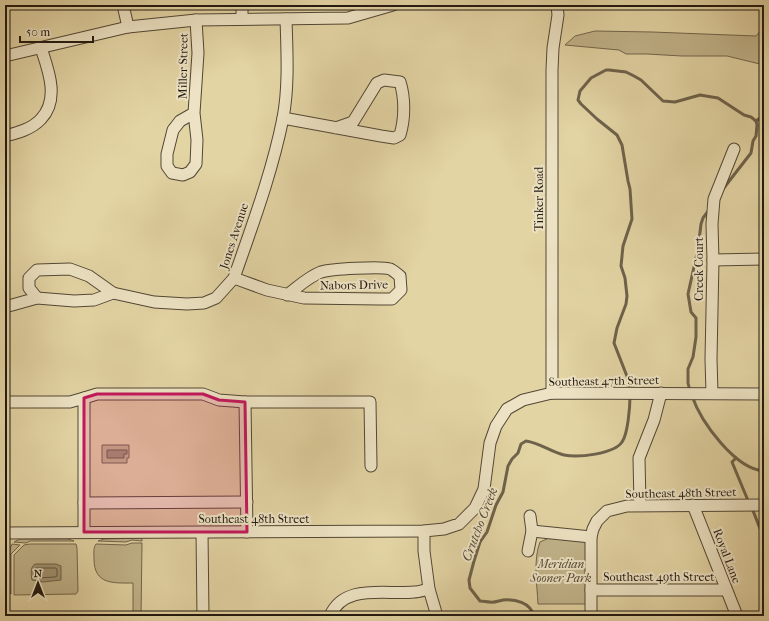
<svg xmlns="http://www.w3.org/2000/svg" width="769" height="621" font-family="'IM FELL French Canon',serif">
	<rect width="100%" height="100%" fill="#e3d4a4"/>
	<filter id="stains"><feTurbulence type="fractalNoise" baseFrequency=".005" numOctaves="4"/><feColorMatrix values="0 0 0 0 .2 0 0 0 0 .09 0 0 0 0 .02 0 0 0 .5 -.17"/></filter>
	<radialGradient id="worn" r=".72"><stop offset=".6" stop-color="#630" stop-opacity="0"/><stop offset="1" stop-color="#630" stop-opacity=".3"/></radialGradient>
	<g fill="#c2b48b" stroke="#72664e">
		<polygon points="763,5 764,65 727,56 682,56 647,54 626,54 619,50 565,45 575,36 595,31 652,32 756,36 763,28"/>
		<polygon points="102,445 129,445 129,458 127,458 127,463 102,463"/>
		<polygon points="142,538 142,541 132,540 126,542 98,541 104,539"/>
		<path d="M 549,538 L 583,541 L 586,543 L 587,604 L 538,604 C 537,584 533,560 540,542 Z"/>
		<polygon points="20,539 68,539 74,541 30,541 26,543 14,542"/>
		<path d="M 132,543 L 142,543 L 141,616 L 133,616 L 133,583 C 114,583 94,585 94,559 C 94,554 93,548 96,544 L 126,545 Z"/>
		<polygon points="12,544 20,545 11,554 11,594 10,592 10,549"/>
		<polygon points="30,544 76,544 77,548 78,591 76,594 14,595 14,555 24,545"/>
	</g>
	<g fill="#a19472" stroke="#6e624b">
		<polygon points="107,450 127,450 127,454 124,454 124,458 107,458"/>
		<path d="M 35,564 L 56,564 L 61,566 L 61,580 L 43,582 L 32,580 C 31,575 30,567 35,564 Z"/>
	</g>
	<g fill="none" stroke-linecap="round" stroke-linejoin="round">
		<polygon stroke="#615641" stroke-width="1" points="36,568 56,568 57,570 57,576 55,577 37,578 35,576"/>
		<g stroke="#6e624b" stroke-width="3">
			<polyline points="756,121 764,115"/>
			<polyline points="723,189 751,153 753,141 756,136 757,125 756,121"/>
			<polyline points="630,390 630,384 614,343 617,328 626,304 627,296 625,278 621,266 623,246 632,219 630,189 628,181 622,145 617,135 597,119 581,104 578,100 580,91 591,78 606,70 609,70 626,72 634,76 641,80 663,101 675,102 700,95 718,98 744,115 751,117 756,121"/>
			<polyline points="690,391 688,383 688,369 693,357 696,337 696,318 691,312 688,294 698,249 701,224 703,218 709,210"/>
			<path d="M 692,396 C 701,422 735,469 764,471"/>
			<polyline points="736,458 732,462 749,503"/>
			<polyline points="752,508 764,539"/>
			<path d="M 534,616 C 530,602 515,599 503,600 C 498,601 494,603 490,602 C 487,602 483,601 480,601 L 470,588 L 469,580 L 474,561 L 480,542 L 487,532 L 496,505 L 503,492 L 508,466 L 512,459 L 518,453 L 521,444 L 526,441 C 540,443 551,452 564,455 C 578,458 614,454 622,442 C 628,434 630,406 630,396"/>
		</g>
		<defs>
			<g id="minor">
				<polyline points="123,5 128,27"/>
				<polyline points="242,5 242,19"/>
				<polyline points="5,56 128,27 196,20 348,18 393,5"/>
				<polyline points="194,113 197,140 196,164 190,172 183,175 172,173 167,166 167,154 173,130 180,121 194,113 198,53 196,20"/>
				<path d="M 283,118 L 381,136 L 394,138 L 400,135 C 405,118 405,98 400,82 L 384,80 L 377,83 L 353,122 L 336,128"/>
				<path d="M 5,136 C 17,133 32,129 41,119 C 60,99 48,69 41,48"/>
				<polyline points="713,260 764,259"/>
				<path d="M 234,278 L 267,290 L 304,298 L 380,299 L 392,299 L 401,290 L 400,276 C 397,274 393,270 390,269 C 382,266 330,269 321,272 C 308,277 298,287 287,295"/>
				<polyline points="37,298 74,301 94,300 113,293"/>
				<path d="M 5,307 L 37,298 L 29,288 L 29,278 L 37,270 L 70,269 L 89,276 L 113,293 L 154,302 L 187,304 L 204,303 L 216,298 L 234,278 C 252,226 272,173 283,118 C 289,86 287,52 286,19"/>
				<polyline points="552,393 552,70 553,48 558,15 557,5"/>
				<polyline points="712,393 711,359 713,260 712,224 714,199 734,149"/>
				<polyline points="84,398 97,394 203,394 219,400 245,402 370,402 371,466"/>
				<polyline points="5,402 70,402 84,398 84,532"/>
				<polyline points="245,402 247,532"/>
				<polyline points="84,503 247,502"/>
				<polyline points="640,505 639,458 654,420 661,393"/>
				<polyline points="693,505 737,616"/>
				<polyline points="424,531 424,551 429,589 437,616"/>
				<polyline points="532,531 591,537"/>
				<polyline points="202,532 203,616"/>
				<polyline points="5,533 424,531 444,529 459,524 475,508 484,489 490,443 496,426 507,409 523,400 552,393 764,394"/>
				<polyline points="528,551 532,531 530,516"/>
				<polyline points="591,590 726,590"/>
				<path d="M 330,616 C 344,583 385,595 414,592 C 419,592 424,590 429,589"/>
				<polyline points="591,616 591,537 593,529 597,521 607,511 627,506 764,505"/>
			</g>
		</defs>
		<use href="#minor" stroke="#524735" stroke-width="13"/>
		<use href="#minor" stroke="#ede3c4" stroke-width="11"/>
	</g>
	<path fill="#c2185b" fill-opacity="0.2" stroke="#c2185b" stroke-width="3" stroke-linejoin="round" d="M 97,394 L 203,394 L 219,400 L 245,402 L 247,532 L 84,532 L 84,398 Z"/>
	<g text-anchor="middle" stroke-width="4" stroke-linejoin="round" paint-order="stroke">
		<g font-size="12" fill="#211810" stroke="#ede3c4">
			<text transform="translate(183 66) rotate(-89)" y="4">Miller Street</text>
			<text transform="translate(539 199) rotate(-90)" y="4">Tinker Road</text>
			<text transform="translate(234 236) rotate(-72)" y="4">Jones Avenue</text>
			<text transform="translate(699 269) rotate(-90)" y="4">Creek Court</text>
			<text transform="translate(354 285) rotate(-1)" y="4">Nabors Drive</text>
			<text transform="translate(604 381) rotate(-1)" y="4">Southeast 47th Street</text>
			<text transform="translate(681 493) rotate(-1)" y="4">Southeast 48th Street</text>
			<text x="254" y="523">Southeast 48th Street</text>
			<text transform="translate(727 556) rotate(69)" y="4">Royal Lane</text>
			<text x="659" y="581">Southeast 49th Street</text>
		</g>
		<g font-size="12" font-style="italic" fill="#514735" stroke="#ede3c4">
			<text x="561" y="568">Meridian<tspan x="561" dy="14">Sooner Park</tspan></text>
		</g>
		<g font-size="13" font-style="italic" fill="#544a37" stroke="#ede3c4">
			<text transform="translate(479 524) rotate(-69)" y="5">Crutcho Creek</text>
		</g>
	</g>
	<rect width="769" height="621" fill="none" stroke="#e3d4a4" stroke-width="20"/>
	<rect x="6" y="6" width="757" height="609" fill="none" stroke="#211810" stroke-width="2"/>
	<rect x="10" y="10" width="749" height="601" fill="none" stroke="#211810"/>
	<g transform="translate(38 583)" stroke="#ede3c4" stroke-width="3" paint-order="stroke">
	<path d="M0-3L7 15L0 10L-7 15Z" fill="#211810"/>
	<text y="-6" font-size="11" font-weight="bold" text-anchor="middle" fill="#211810">N</text>
	</g>
	<path d="M20 36v6h73v-6" fill="none" stroke="#211810" stroke-width="2"/>
	<text x="26" y="36" font-size="12" fill="#211810" stroke="#ede3c4" stroke-width="3" paint-order="stroke">50 m</text>
	<rect width="100%" height="100%" filter="url(#stains)"/>
	<rect width="100%" height="100%" fill="url(#worn)"/>
</svg>
